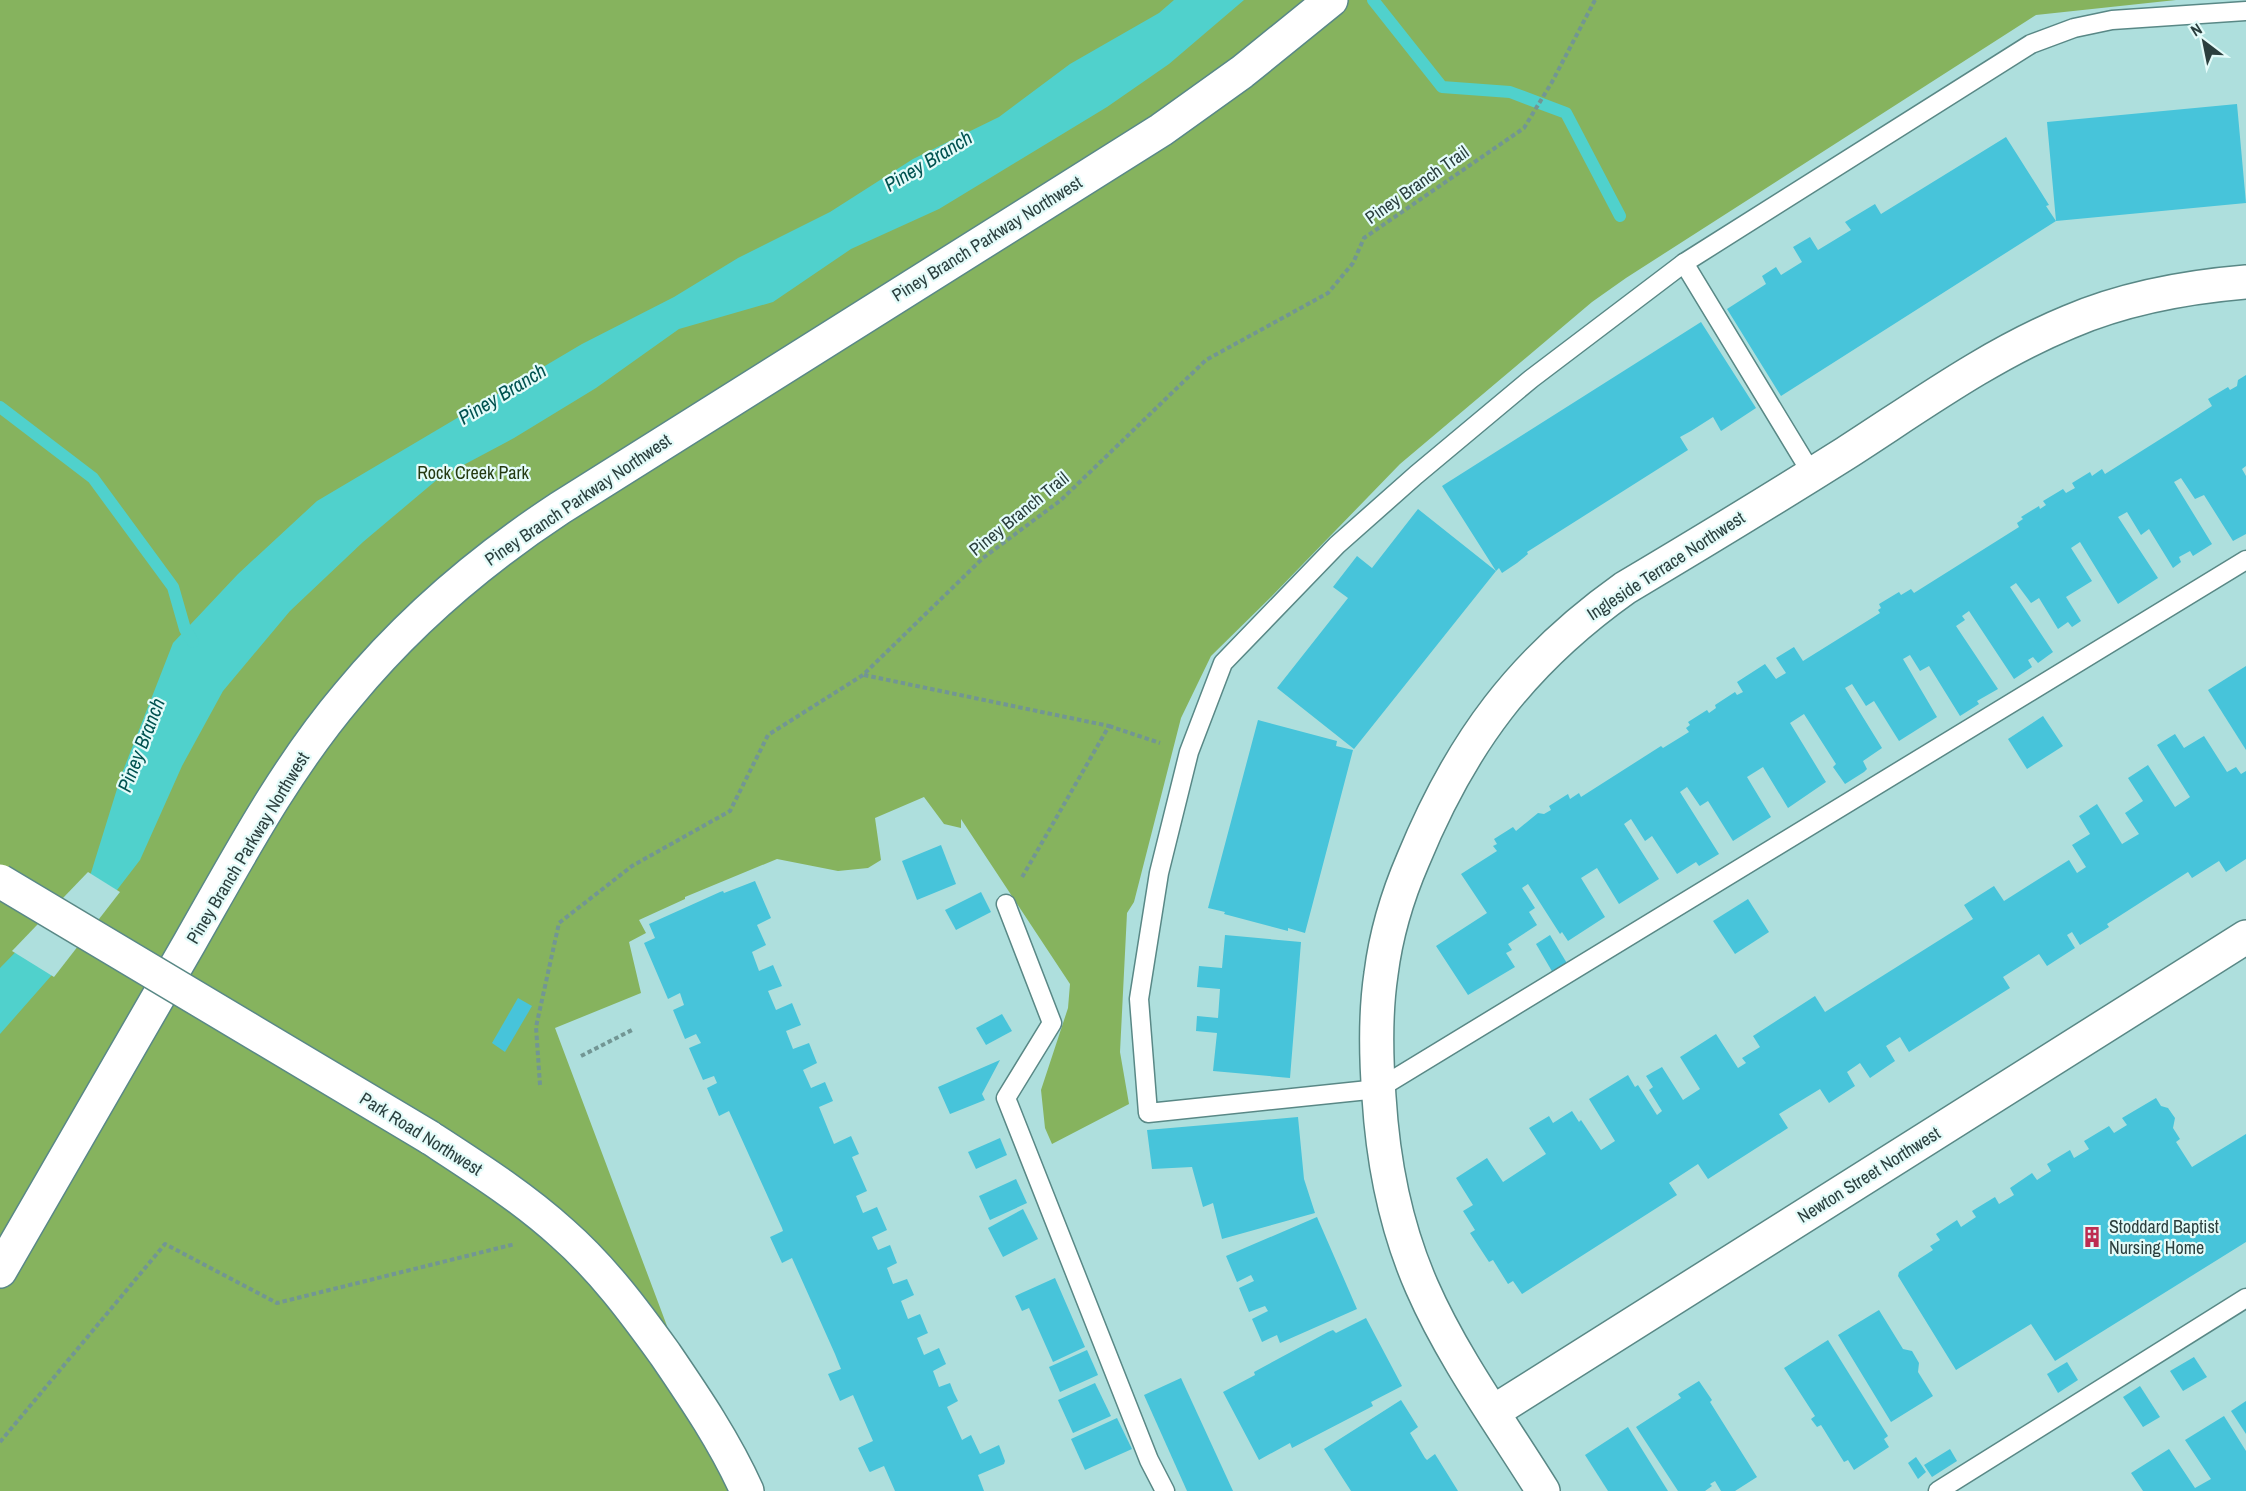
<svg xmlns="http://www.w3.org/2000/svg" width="2246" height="1491" font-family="'Archivo Narrow',sans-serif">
	<rect width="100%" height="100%" fill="#aedfdd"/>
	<polygon fill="#86b35e" points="0,0 2176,0 2036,15 1626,278 1592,302 1400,464 1272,596 1211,656 1181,718 1134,902 1127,913 1120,1052 1129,1104 1052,1144 1045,1128 1041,1090 1068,1008 1070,984 961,819 961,828 944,824 924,797 875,818 881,860 868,868 838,871 777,859 685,897 685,899 639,920 646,933 629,942 641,993 555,1028 729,1491 0,1491"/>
	<polygon fill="#50d1cc" points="1174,0 1244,0 1169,64 1107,107 939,209 851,249 773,302 679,329 596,388 514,438 439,478 363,542 290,611 223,691 182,766 140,860 51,976 0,1034 0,968 90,876 121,776 173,643 238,574 317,501 582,344 674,297 738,258 830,212 913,159 999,117 1070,64 1159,13"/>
	<polygon fill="#aedfdd" points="88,872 120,892 54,977 12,951"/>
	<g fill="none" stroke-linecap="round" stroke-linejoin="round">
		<g stroke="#50d1cc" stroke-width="12">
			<polyline points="1373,0 1442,87 1510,92 1566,113 1620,216"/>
			<polyline points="0,407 93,478 173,587 185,629 193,642"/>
		</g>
	</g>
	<g fill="#47c4da">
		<polygon points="2237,104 2246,203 2056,221 1781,396 1727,309 1766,284 1762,276 1776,267 1781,275 1802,262 1793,247 1810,237 1818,250 1851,230 1845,222 1875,204 1881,214 2006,137 2049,205 2046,206 2056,221 2047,122"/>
		<polygon points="1701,322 1756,408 1721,431 1713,417 1691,431 1680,437 1688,450 1527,552 1528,554 1517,563 1502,573 1499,568 1496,571 1442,486"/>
		<polygon points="2246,375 2246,466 2242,469 2246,476 2246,534 2233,541 2204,495 2195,499 2181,478 2174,482 2212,544 2193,556 2190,551 2179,557 2181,562 2173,568 2149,529 2141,535 2127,512 2118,517 2158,578 2118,604 2080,542 2071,548 2092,581 2066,597 2081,621 2072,627 2068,622 2058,629 2039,598 2031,603 2016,583 2010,587 2053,652 2038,663 2033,657 2028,660 2032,667 2014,679 1969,611 1962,616 1965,620 1956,626 1998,689 1977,701 1979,704 1960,716 1929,666 1920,671 1910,655 1903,659 1937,717 1899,741 1874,701 1866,706 1852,684 1845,688 1882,748 1863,761 1867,769 1864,772 1845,784 1833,767 1836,764 1804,714 1790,723 1826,782 1788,808 1763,767 1747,777 1771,817 1733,841 1708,801 1700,806 1687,787 1680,792 1719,854 1699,866 1696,862 1677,874 1652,836 1645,841 1631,819 1624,824 1659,879 1619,904 1597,868 1581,878 1605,917 1568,941 1562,932 1560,934 1528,884 1522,888 1535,908 1529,912 1537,925 1508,944 1512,950 1506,953 1515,967 1468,995 1436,946 1487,913 1461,874 1497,851 1493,846 1497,844 1494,839 1513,827 1516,831 1538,813 1544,814 1551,810 1549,806 1568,794 1570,799 1579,793 1581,797 1661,746 1663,748 1689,732 1686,728 1690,725 1688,722 1707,710 1709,713 1716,708 1715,705 1735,692 1737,695 1743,692 1737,682 1765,664 1776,679 1786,673 1776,658 1794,647 1803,661 1880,613 1878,610 1881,608 1879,604 1899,592 1901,595 1911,589 1914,593 2019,527 2017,523 2023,519 2021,517 2039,506 2040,509 2046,505 2043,501 2063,489 2066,493 2075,488 2072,483 2090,472 2092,476 2102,469 2105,474 2178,428 2212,406 2208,399 2228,387 2230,390 2237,386 2238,380"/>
		<polygon points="1418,509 1496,571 1354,749 1277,688 1348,598 1333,587 1357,556 1372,568"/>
		<polygon points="2246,666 2246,750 2208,690"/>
		<polygon points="2043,716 2063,746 2027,769 2008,739"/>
		<polygon points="1258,720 1337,741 1336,746 1353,750 1305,933 1288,928 1288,931 1224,914 1225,912 1208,908"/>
		<polygon points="2175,734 2184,748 2204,736 2227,772 2236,767 2241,774 2246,771 2246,859 2226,872 2219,861 2192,878 2188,872 2107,924 2109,927 2080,945 2072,932 2067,935 2075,948 2047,966 2039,954 2003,977 2010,988 1909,1052 1900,1037 1886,1046 1895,1061 1870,1078 1860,1063 1847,1072 1855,1086 1829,1103 1820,1089 1779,1114 1788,1128 1708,1179 1698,1164 1669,1183 1677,1195 1522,1294 1513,1281 1508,1284 1493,1260 1489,1262 1470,1233 1475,1230 1463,1211 1473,1205 1456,1178 1487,1158 1503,1182 1546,1154 1529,1128 1549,1116 1553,1123 1572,1111 1579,1122 1581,1120 1601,1150 1615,1141 1589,1099 1628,1075 1635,1087 1638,1085 1657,1115 1662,1111 1649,1090 1653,1087 1646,1076 1662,1067 1683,1100 1700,1089 1680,1057 1716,1034 1738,1068 1746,1063 1742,1058 1760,1047 1753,1036 1815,996 1825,1012 1973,919 1964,905 1994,886 2004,901 2069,860 2077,873 2086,867 2072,845 2090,834 2079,816 2097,804 2122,844 2139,834 2125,813 2143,801 2128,778 2148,765 2175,807 2190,797 2157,745"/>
		<polygon points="941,845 956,884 917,900 902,861"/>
		<polygon points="755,881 771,918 757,925 766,945 752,952 759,971 773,965 782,986 768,991 776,1010 792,1003 801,1025 786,1031 793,1049 809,1043 817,1063 803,1070 811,1088 825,1082 833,1101 819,1107 834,1144 851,1136 859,1154 852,1157 867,1191 856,1196 863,1213 877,1207 887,1230 872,1237 878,1250 890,1245 897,1263 887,1268 893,1284 907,1279 914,1295 901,1301 908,1319 920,1314 927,1331 928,1333 917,1338 924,1355 939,1348 946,1364 933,1371 939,1387 950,1383 954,1393 958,1401 947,1407 962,1440 971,1435 980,1454 999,1445 1005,1461 1004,1464 978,1475 984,1491 895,1491 884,1466 870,1472 869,1471 858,1448 873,1441 853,1395 840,1401 828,1374 841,1369 835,1354 792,1258 782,1263 770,1237 783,1231 782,1228 729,1111 719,1116 707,1088 717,1083 714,1076 703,1080 689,1048 701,1043 696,1034 685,1039 673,1010 684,1005 680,993 668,999 644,943 655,938 649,924 720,892 723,891 724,893"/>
		<polygon points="981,892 991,912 956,930 945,910"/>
		<polygon points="1748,899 1769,932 1735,954 1713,921"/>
		<polygon points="1225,935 1301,942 1290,1078 1213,1071 1217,1033 1196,1031 1197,1016 1218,1018 1220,989 1197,987 1199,966 1222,968"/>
		<polygon points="1550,935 1568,965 1553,973 1536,944"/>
		<polygon points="518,998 532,1006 505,1052 492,1043"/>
		<polygon points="1002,1014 1012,1031 986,1045 976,1028"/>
		<polygon points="1000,1060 982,1094 985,1100 950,1114 938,1087"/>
		<polygon points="2156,1098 2161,1106 2168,1108 2175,1118 2173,1128 2180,1139 2176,1142 2192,1167 2246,1134 2246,1242 2055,1361 2031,1324 1956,1370 1898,1276 1899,1272 1933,1250 1930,1246 1940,1240 1936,1234 1957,1220 1961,1227 1976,1217 1972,1211 1995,1197 1999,1204 2014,1195 2010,1188 2032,1173 2037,1180 2051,1171 2047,1164 2070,1150 2074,1158 2089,1149 2084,1141 2109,1126 2114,1133 2127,1125 2122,1118"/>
		<polygon points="1298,1117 1304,1179 1315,1213 1222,1239 1213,1203 1203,1207 1192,1167 1152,1169 1147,1130"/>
		<polygon points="1000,1138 1007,1155 976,1169 968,1152"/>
		<polygon points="1016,1179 1027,1203 990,1220 979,1196"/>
		<polygon points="1023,1209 1038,1239 1003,1257 988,1228"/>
		<polygon points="1317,1217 1357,1309 1280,1343 1277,1335 1262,1342 1252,1319 1268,1311 1265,1306 1249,1312 1239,1288 1254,1281 1251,1275 1237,1282 1226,1256"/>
		<polygon points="1055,1278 1085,1347 1053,1362 1029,1308 1022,1311 1015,1296"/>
		<polygon points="1879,1310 1903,1349 1912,1351 1919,1363 1918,1372 1933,1396 1891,1422 1838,1335"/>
		<polygon points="1366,1318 1402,1386 1371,1402 1373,1406 1292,1448 1290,1443 1259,1460 1223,1392 1255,1375 1254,1372 1328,1332 1333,1330 1336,1333"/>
		<polygon points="1828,1340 1888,1436 1884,1439 1889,1447 1854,1470 1848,1460 1844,1462 1821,1425 1817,1427 1811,1419 1815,1416 1784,1368"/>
		<polygon points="1087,1350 1098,1375 1060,1392 1049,1367"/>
		<polygon points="2194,1357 2207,1377 2183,1391 2170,1371"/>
		<polygon points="2067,1362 2078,1380 2058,1393 2047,1374"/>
		<polygon points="1181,1378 1233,1491 1187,1491 1144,1395"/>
		<polygon points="1699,1381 1712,1400 1710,1402 1757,1477 1735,1491 1721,1491 1715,1481 1710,1484 1712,1486 1705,1491 1678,1491 1636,1427 1681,1398 1678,1394"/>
		<polygon points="1095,1383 1111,1416 1073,1433 1058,1400"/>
		<polygon points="2140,1386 2160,1417 2143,1427 2123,1397"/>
		<polygon points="1401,1400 1418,1427 1410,1433 1425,1458 1427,1460 1435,1454 1458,1491 1351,1491 1340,1474 1324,1449"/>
		<polygon points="2246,1401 2246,1434 2231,1411"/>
		<polygon points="2224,1416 2246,1451 2246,1491 2143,1491 2131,1473 2169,1449 2195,1488 2211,1479 2185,1440"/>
		<polygon points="1117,1418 1132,1449 1085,1470 1071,1439"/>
		<polygon points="1628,1427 1668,1491 1608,1491 1585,1455"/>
		<polygon points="1950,1449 1957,1461 1932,1477 1924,1465"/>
		<polygon points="1916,1457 1926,1472 1918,1479 1908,1463"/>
	</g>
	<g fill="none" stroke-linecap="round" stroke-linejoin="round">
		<defs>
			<g id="lane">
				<polyline points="2246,11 2112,20 2074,28 2031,44 1684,263 1531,379 1416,475 1337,545 1223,663 1189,752 1159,873 1139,999 1148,1113 1378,1089 2246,560"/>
				<polyline points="1684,263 1812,474"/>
				<polyline points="1006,904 1052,1023 1006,1098 1149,1460 1165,1491"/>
				<polyline points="1938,1491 2246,1298"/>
			</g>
			<g id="street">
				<polyline points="1493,1412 2246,937"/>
				<path d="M 1543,1491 C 1502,1425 1453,1358 1422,1287 C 1396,1228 1383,1162 1379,1097 C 1376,1057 1375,1014 1381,974 C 1386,934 1397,897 1413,860 C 1461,743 1521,662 1625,588 C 1699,544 1773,499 1846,453 C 1919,406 1989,355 2069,322 C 2125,298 2186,287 2246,282"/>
			</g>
			<path id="secondary" d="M 429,1137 C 475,1167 521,1196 562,1233 C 602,1268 634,1311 665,1354 C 695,1398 725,1442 747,1491"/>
			<path id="primary" d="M 0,1271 C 63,1161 127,1052 190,942 C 238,858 285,769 348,695 C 409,621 481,560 560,508 L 1161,130 L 1242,72 L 1331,0"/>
		</defs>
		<use href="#lane" stroke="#598886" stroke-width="21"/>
		<use href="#street" stroke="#598886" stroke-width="36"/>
		<use href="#secondary" stroke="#598886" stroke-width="36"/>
		<use href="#primary" stroke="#598886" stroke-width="36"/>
		<g stroke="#729694" stroke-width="4" stroke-dasharray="4.5 3" stroke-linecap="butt">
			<polyline points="864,675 1109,726 1021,879"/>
			<polyline points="1109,726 1160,743"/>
			<polyline points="581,1056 632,1030"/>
			<polyline points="540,1085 536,1027 559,923 632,866 730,811 768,735 863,675 983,558 1061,500 1206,360 1328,293 1353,263 1364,238 1524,128 1552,82 1595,0"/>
			<polyline points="0,1442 165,1244 277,1303 515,1244"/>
		</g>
		<use href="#lane" stroke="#fff" stroke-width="18"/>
		<use href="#street" stroke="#fff" stroke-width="33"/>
		<use href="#secondary" stroke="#fff" stroke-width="33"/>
		<use href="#primary" stroke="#fff" stroke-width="33"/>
		<defs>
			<polyline id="secondary-bridge" points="0,881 429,1137"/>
		</defs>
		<use href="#secondary-bridge" stroke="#598886" stroke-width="36" stroke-linecap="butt"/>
		<use href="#secondary-bridge" stroke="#fff" stroke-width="33"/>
	</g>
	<defs>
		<symbol id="building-bare" viewBox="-9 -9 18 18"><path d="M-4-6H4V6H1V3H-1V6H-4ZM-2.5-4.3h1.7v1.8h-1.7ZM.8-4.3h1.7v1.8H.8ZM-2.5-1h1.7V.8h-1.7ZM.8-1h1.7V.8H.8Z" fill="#bd2d51" stroke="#e3fbf9" stroke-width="2.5" paint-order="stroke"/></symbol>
	</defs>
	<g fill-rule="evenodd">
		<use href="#building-bare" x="2077" y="1222" width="30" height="30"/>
	</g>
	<g text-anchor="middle" stroke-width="4.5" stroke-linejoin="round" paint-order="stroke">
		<g font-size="18" fill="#2b3f3e" stroke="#e3fbf9">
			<text transform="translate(1417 185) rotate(-35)" y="6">Piney Branch Trail</text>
			<text transform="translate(987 239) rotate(-32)" y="6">Piney Branch Parkway Northwest</text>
			<text transform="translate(578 500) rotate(-34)" y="6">Piney Branch Parkway Northwest</text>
			<text transform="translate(1019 514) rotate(-39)" y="6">Piney Branch Trail</text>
			<text transform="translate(1666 566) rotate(-33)" y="6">Ingleside Terrace Northwest</text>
			<text transform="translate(248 848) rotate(-59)" y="6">Piney Branch Parkway Northwest</text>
			<text transform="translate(421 1134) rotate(32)" y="6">Park Road Northwest</text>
			<text transform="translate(1869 1175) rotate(-32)" y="6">Newton Street Northwest</text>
		</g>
		<g font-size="18" fill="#243911" stroke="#e3fbf9">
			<text x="473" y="479">Rock Creek Park</text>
		</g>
		<g font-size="18" fill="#2b3f3e" stroke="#e3fbf9" text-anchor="start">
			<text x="2109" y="1233">Stoddard Baptist<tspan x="2109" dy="21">Nursing Home</tspan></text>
		</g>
		<g font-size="20" font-style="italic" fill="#005250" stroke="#e3fbf9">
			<text transform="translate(928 161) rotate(-31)" y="7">Piney Branch</text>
			<text transform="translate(502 394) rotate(-31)" y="7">Piney Branch</text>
			<text transform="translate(141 745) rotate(-69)" y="7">Piney Branch</text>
		</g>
	</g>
	<g transform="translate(2204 42) rotate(328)" stroke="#e3fbf9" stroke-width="4.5" paint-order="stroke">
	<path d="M0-4.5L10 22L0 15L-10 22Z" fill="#2b3f3e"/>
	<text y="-9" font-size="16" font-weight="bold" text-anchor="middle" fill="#2b3f3e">N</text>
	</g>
</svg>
